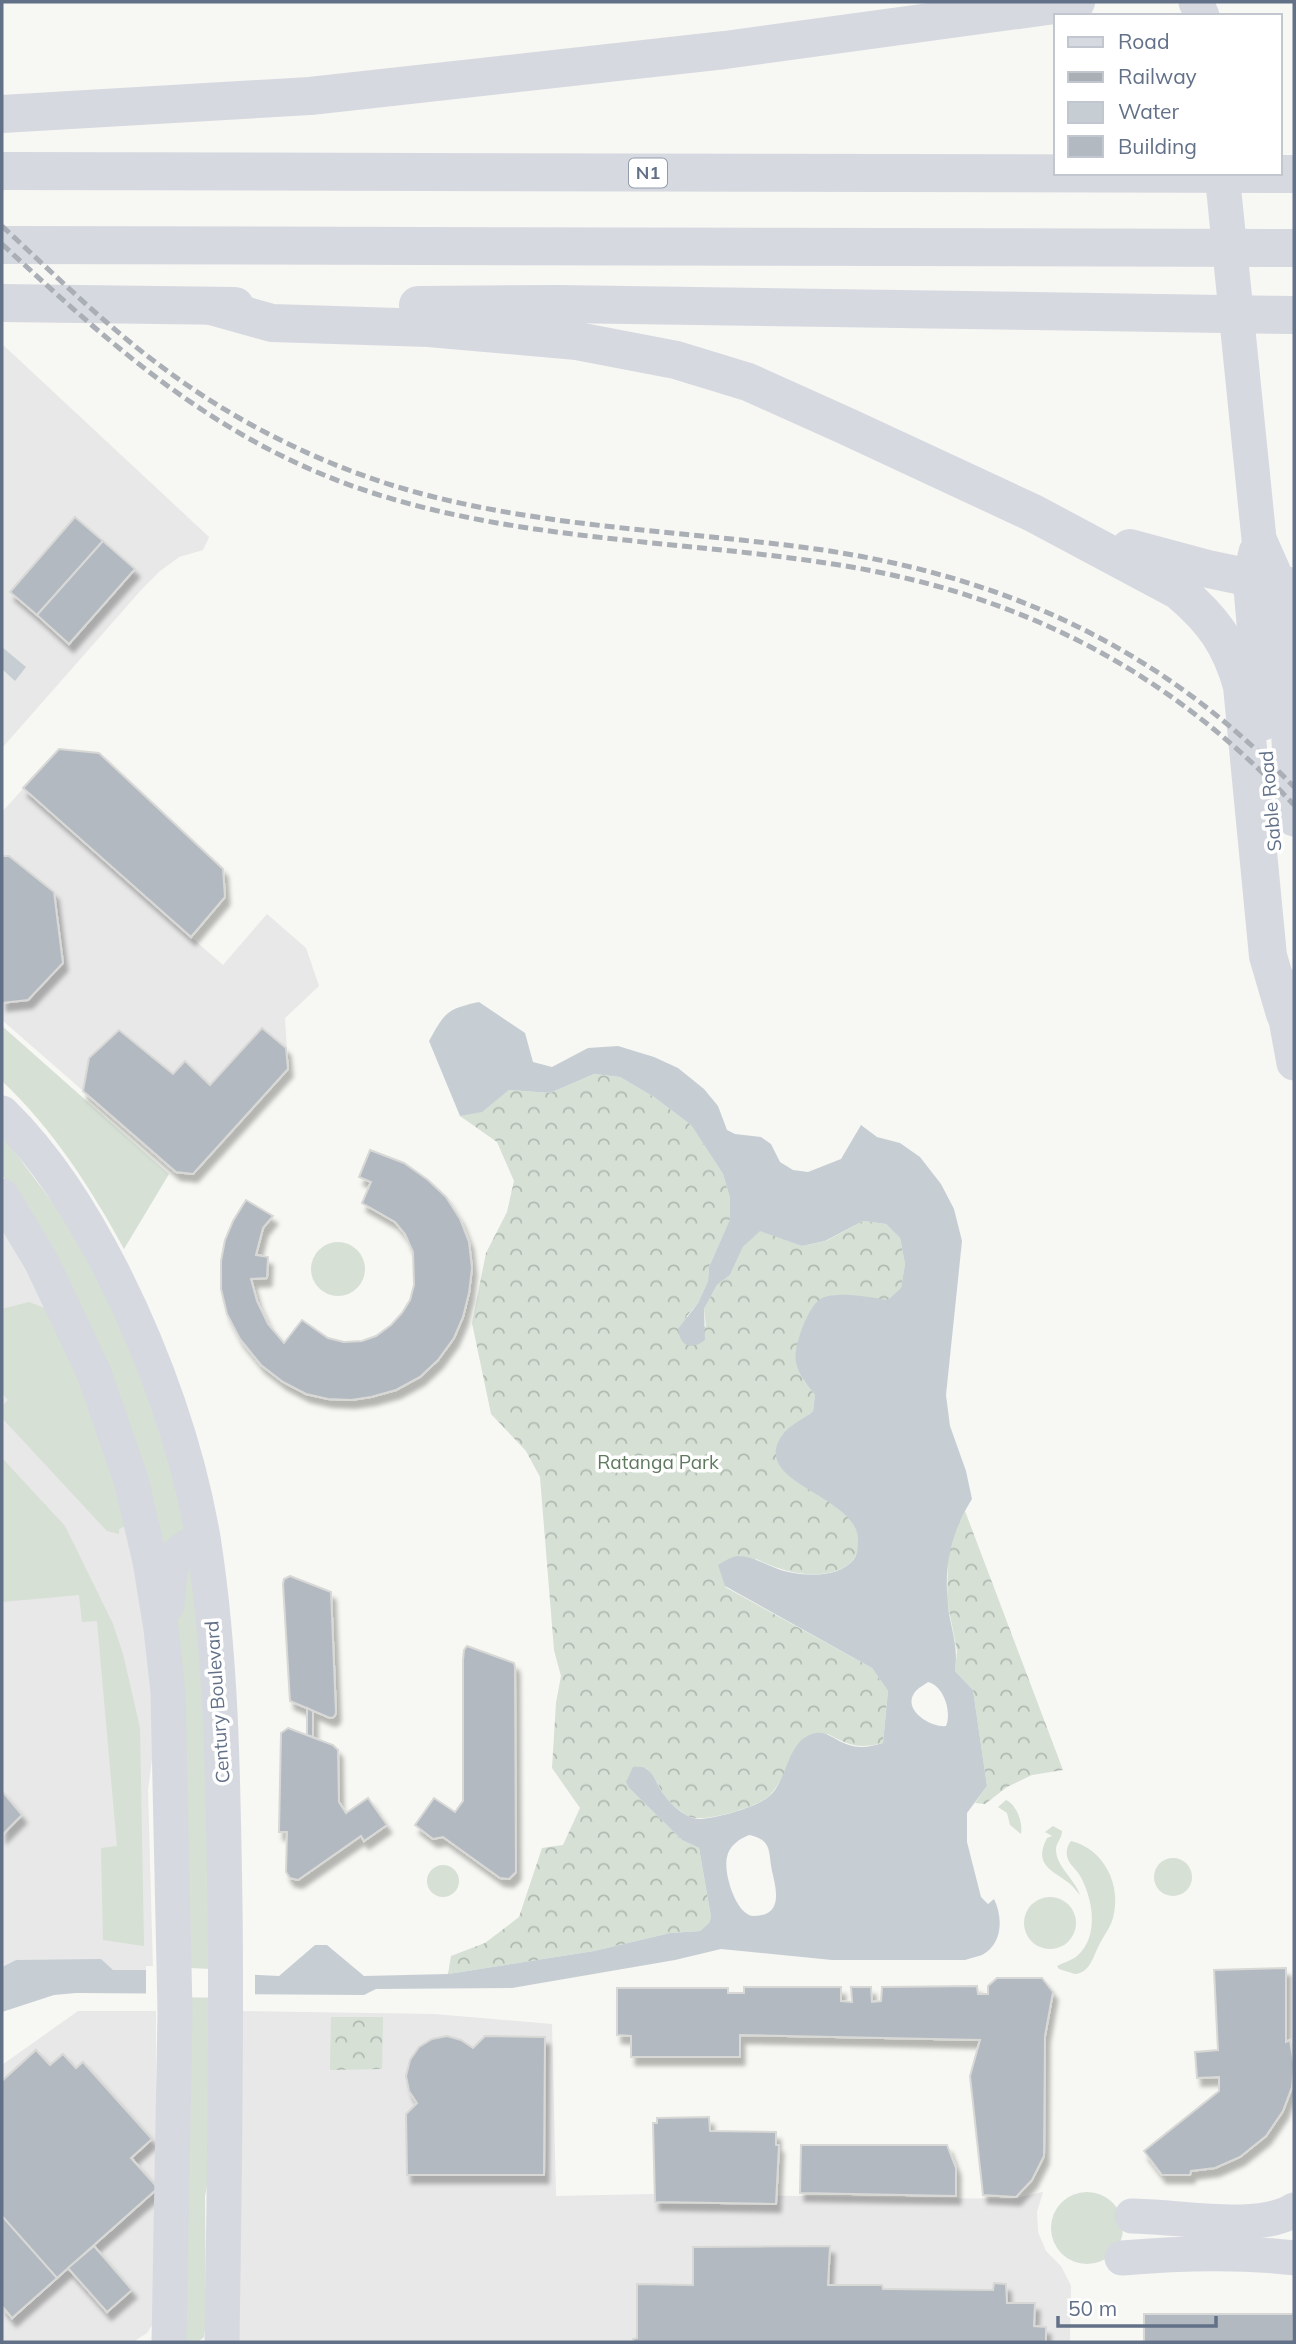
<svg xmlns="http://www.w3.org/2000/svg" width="1296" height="2344" font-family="Mulish,sans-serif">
	<defs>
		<pattern id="forest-crowns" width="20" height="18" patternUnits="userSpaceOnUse" patternTransform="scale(1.75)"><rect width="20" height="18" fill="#d6e0d4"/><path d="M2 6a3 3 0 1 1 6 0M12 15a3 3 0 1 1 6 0" fill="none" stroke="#b1bab2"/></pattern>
		<filter id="shadow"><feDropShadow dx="4.5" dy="8" stdDeviation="2" flood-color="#0004"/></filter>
	</defs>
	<rect width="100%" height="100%" fill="#f7f7f3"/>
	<g fill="#e7e8e7">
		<polygon points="2,344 209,537 203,550 179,557 160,571 141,590 2,748"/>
		<polygon points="59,749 99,753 223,869 225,897 191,937 208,952 223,965 267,914 306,948 319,986 285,1018 288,1069 193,1174 176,1172 2,1020 2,812"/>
		<polygon points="2,1217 11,1232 122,1482 158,1713 148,1790 153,1970 113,1970 16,1960 2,1967"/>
		<polygon points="78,2011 156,2011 156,2319 147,2333 133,2342 2,2342 2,2065"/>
		<polygon points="237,2011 434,2014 552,2024 556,2196 654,2194 1012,2199 1043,2192 1037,2212 1038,2232 1046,2251 1061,2266 1071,2286 1070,2342 235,2342"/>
	</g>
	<g fill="#d6e0d4">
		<path d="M 2,1026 L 169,1174 L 124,1249 C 91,1188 52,1128 2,1081 Z"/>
		<polygon points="2,1135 82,1242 135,1357 180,1493 205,1624 214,2153 205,2196 206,2322 204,2337 198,2342 186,2342 174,1628 10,1186 2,1175"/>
		<circle cx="338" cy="1269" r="27"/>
		<polygon points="29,1302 47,1309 85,1377 127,1525 119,1529 119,1534 107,1531 2,1418 2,1406 8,1400 2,1393 2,1309"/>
		<polygon points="2,1458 65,1526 113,1624 123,1654 140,1728 144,1946 103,1940 101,1848 117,1846 97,1621 82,1622 79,1595 2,1602"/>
		<path d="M 1006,1800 C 1017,1805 1023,1823 1021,1834 L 1010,1825 L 1007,1813 L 998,1807 Z"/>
		<path d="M 1053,1826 L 1062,1831 C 1062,1838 1057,1842 1056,1848 C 1055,1866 1075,1879 1080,1895 C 1077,1892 1073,1886 1069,1883 C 1052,1870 1033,1865 1047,1838 L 1052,1836 L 1045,1832 Z"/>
		<path d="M 1071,1841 C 1104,1849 1122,1885 1113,1918 C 1110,1928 1103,1937 1098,1947 C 1093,1958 1089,1973 1075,1974 L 1059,1969 L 1057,1966 C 1064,1962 1071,1961 1077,1956 C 1100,1937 1093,1897 1079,1874 C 1075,1868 1068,1863 1067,1856 C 1066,1849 1068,1845 1071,1841 Z"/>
		<circle cx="1173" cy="1877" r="19"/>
		<circle cx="443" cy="1881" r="16"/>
		<circle cx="1050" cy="1923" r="26"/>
		<circle cx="1087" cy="2228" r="36"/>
	</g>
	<g fill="url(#forest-crowns)">
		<path d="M 594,1074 L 620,1077 L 654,1097 L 691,1125 L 723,1174 L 730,1198 L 730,1219 L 709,1267 L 708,1281 L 698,1303 L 686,1317 L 706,1327 L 704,1309 L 717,1285 L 730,1275 L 743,1247 L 760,1230 L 802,1246 L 826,1241 L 863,1221 L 886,1224 L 900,1238 L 905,1264 L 901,1289 L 888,1300 L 834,1295 L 803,1380 L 815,1395 L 813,1411 L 782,1435 C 790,1448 809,1486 818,1495 C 822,1498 828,1500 832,1503 C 848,1514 864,1531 857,1552 C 854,1561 848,1566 839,1570 C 811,1580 781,1571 756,1559 L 725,1587 L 872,1668 L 888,1691 L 883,1743 C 859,1749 850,1746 828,1734 L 795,1749 C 788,1765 782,1782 769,1796 C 758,1807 701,1824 688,1816 C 679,1811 665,1799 661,1790 C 656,1781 654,1775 646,1768 L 629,1788 L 682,1840 L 699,1848 L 711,1917 L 709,1923 L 700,1931 L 670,1933 L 594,1951 L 448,1974 L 451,1956 L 485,1943 L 519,1917 L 542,1848 L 563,1845 L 580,1808 L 552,1768 L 556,1703 L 561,1676 L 554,1650 L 540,1477 L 526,1451 L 491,1414 L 472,1323 L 486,1253 L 507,1212 L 514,1181 L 497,1142 L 460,1116 L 482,1111 L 509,1090 L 550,1093 Z"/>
		<polygon points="965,1511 1063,1770 1032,1775 1007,1787 985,1804 975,1803 987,1786 973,1690 955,1671 957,1651 947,1600 948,1560 953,1534"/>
		<polygon points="331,2017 383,2017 382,2069 330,2070"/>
	</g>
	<g fill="#c6ced4" fill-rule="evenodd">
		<polygon points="2,647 26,667 15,681 2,669"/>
		<path d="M 479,1002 L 525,1033 L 533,1062 L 552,1067 L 588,1048 L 618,1046 L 654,1057 L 678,1068 L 704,1089 L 718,1106 L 727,1130 L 735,1134 L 761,1137 L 771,1144 L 780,1162 L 793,1170 L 808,1172 L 841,1159 L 861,1125 L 877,1137 L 900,1143 L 920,1157 L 941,1184 L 954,1209 L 962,1241 L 946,1395 L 950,1426 L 966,1471 L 972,1499 C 949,1536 943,1570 949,1613 C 953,1636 958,1647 955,1671 L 973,1690 L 987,1786 L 967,1813 L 967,1842 L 981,1897 L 988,1904 L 994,1899 C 1003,1917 1003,1944 982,1955 C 977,1957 970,1958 965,1960 L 832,1960 L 721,1949 L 675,1960 L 512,1988 L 376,1989 L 364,1995 L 76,1993 L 54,1995 L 2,2012 L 2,1967 L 16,1960 L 101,1959 L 113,1970 L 153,1970 L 279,1976 L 315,1945 L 327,1945 L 364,1976 L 448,1974 L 594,1951 L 670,1933 L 700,1931 L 709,1923 L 711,1917 L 699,1848 L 682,1840 L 629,1788 L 626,1782 L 633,1767 C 653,1764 654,1780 662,1792 C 670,1804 686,1819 700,1819 C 717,1818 753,1808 767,1798 C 788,1783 786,1742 812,1734 C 825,1729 835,1740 846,1744 C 859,1749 870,1747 883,1743 L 888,1691 L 872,1668 L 725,1586 L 718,1565 C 723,1562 731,1557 737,1556 C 752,1556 764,1564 778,1569 C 798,1576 839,1580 854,1559 C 858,1553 858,1546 858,1539 C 856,1494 747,1483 783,1434 C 791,1424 804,1419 813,1411 L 815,1395 C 807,1385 799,1376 796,1362 C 793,1347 808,1305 822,1298 C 837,1291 871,1297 888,1300 L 901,1288 L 905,1264 L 900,1238 L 886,1224 L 863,1221 L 825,1241 L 802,1246 L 760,1231 L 743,1247 L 730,1275 L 717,1285 L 704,1309 L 705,1340 C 691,1351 680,1346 678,1329 L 698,1303 L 708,1281 L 709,1267 L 730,1219 L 730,1198 L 723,1174 L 691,1125 L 654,1097 L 620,1077 L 594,1074 L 550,1093 L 509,1090 L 482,1112 L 460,1116 L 429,1041 C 445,1012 447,1009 479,1002 ZM 928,1682 C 944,1686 952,1712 946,1726 C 932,1728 901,1710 915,1692 C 918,1688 924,1685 928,1682 ZM 749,1835 C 773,1840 768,1852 772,1871 C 776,1888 784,1916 754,1916 C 736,1916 723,1872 727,1857 C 729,1846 739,1839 749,1835 Z"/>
	</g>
	<polygon fill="#f7f7f3" points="146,1966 255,1971 255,1998 146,1997"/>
	<g fill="#b3b9c1" stroke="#d8d9d6" stroke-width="2" filter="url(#shadow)">
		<polygon points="75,517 103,541 37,615 10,592"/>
		<polygon points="103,541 135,569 69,644 37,615"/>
		<polygon points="59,749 99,753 223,869 225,897 191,937 23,788"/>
		<polygon points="2,856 9,856 54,892 63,963 28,1000 2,1003"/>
		<polygon points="262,1028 286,1048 288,1069 193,1174 176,1172 83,1091 89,1058 119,1030 173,1074 185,1061 210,1085"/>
		<polygon points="370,1150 404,1163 428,1180 446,1197 460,1219 469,1242 472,1268 469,1293 463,1317 454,1338 438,1360 420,1377 396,1390 371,1397 351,1400 328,1399 306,1394 283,1382 261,1365 240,1339 227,1314 221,1289 221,1261 225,1240 233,1221 246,1200 273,1216 263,1228 256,1255 268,1257 267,1278 251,1279 257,1301 268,1324 284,1343 302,1320 328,1338 344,1342 362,1341 376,1336 391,1325 402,1313 410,1300 414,1285 413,1252 405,1234 395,1222 362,1203 371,1182 359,1177"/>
		<polygon points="290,1576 331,1592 336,1713 334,1717 330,1718 290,1701 283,1584 284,1579"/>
		<polygon points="467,1646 514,1663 515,1667 516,1872 509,1879 500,1878 443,1837 433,1839 415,1825 434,1798 455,1812 463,1801 463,1660 464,1650"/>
		<polygon points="307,1708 313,1711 313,1737 307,1735"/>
		<polygon points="288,1728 333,1745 338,1750 339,1802 346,1813 368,1798 387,1825 364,1841 361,1836 298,1880 290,1878 286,1872 287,1832 279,1832 281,1733"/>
		<polygon points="2,1791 22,1815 2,1835"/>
		<polygon points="1286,1968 1286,2042 1290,2040 1294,2064 1292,2087 1283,2111 1266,2136 1240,2157 1215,2168 1191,2171 1190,2175 1162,2175 1144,2151 1219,2091 1219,2077 1197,2078 1195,2052 1218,2050 1214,1970"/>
		<polygon points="997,1978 1042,1978 1053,1992 1045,2036 1044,2156 1032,2180 1016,2197 983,2195 970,2076 980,2040 740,2035 740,2057 631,2057 631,2036 617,2035 617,1988 728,1988 728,1993 744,1993 744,1987 841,1987 841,2001 852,2002 851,1987 871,1987 872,2002 881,2001 882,1987 977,1986 978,1994 988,1994 988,1986"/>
		<polygon points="447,2036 461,2040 473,2048 485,2036 545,2037 544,2175 407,2175 406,2114 417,2103 409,2091 406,2076 410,2060 419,2047 432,2039"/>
		<polygon points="36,2050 50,2065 63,2054 76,2068 83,2062 152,2139 131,2158 158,2188 12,2318 2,2306 2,2081"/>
		<polygon points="36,2050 63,2080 83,2062 152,2139 131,2158 158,2188 111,2230 85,2200 66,2216 2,2143 2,2134 16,2122 2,2106 2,2081"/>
		<polygon points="36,2050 50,2065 63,2054 76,2068 83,2062 152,2139 131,2158 158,2188 12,2318 2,2306 2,2081"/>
		<polygon points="709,2117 710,2131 776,2132 776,2145 779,2145 776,2204 655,2202 653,2123 657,2123 657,2118"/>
		<polygon points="801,2145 947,2145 956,2168 956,2196 800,2193"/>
		<polygon points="2,2216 57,2278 12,2318 2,2306"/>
		<polygon points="94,2246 132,2290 107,2312 68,2268"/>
		<polygon points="830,2246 828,2285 882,2285 883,2289 993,2290 994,2283 1006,2284 1007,2303 1035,2303 1034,2326 1046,2327 1046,2342 633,2342 633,2339 637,2338 637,2284 693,2285 693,2247"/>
		<rect x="1144" y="2314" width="149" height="28"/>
	</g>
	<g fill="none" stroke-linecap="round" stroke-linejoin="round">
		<g stroke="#d6d9e0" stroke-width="35">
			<polyline points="1196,2 1202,16"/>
			<polyline points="1222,173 1259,539 1279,584 1294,819"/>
			<polyline points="1256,552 1250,578 1263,723"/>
			<polyline points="1283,984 1285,1014 1294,1063"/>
			<path d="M 2,1113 C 48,1158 82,1213 112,1271 C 154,1354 189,1451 204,1544 C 222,1663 223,1784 225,1904 C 227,2050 224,2196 222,2342"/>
			<polyline points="2,1196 41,1261 94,1373 131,1480 150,1561 161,1629 168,1692 175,2012 169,2342"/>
			<path d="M 167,1605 C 171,1570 165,1553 203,1540"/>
			<path d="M 1132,2216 C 1176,2216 1258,2233 1294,2210"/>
			<path d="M 1122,2258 C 1180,2253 1236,2251 1294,2258"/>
		</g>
		<g stroke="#d6d9e0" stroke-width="38">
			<polyline points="2,114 310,96 725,50 1076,2"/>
			<polyline points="2,171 1294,174"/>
			<polyline points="2,245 1294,248"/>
			<polyline points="2,303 235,306"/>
			<polyline points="418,305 559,304 1294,315"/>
			<path d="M 211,306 L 272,323 L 429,328 L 577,341 L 676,360 L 748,382 L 846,426 L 1033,513 L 1179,591 C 1213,620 1230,643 1242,686 L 1268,956 L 1285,1014"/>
			<polyline points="1130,548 1208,569 1294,587"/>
		</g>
		<g stroke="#aaaeb5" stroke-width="5" stroke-dasharray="10 5" stroke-linecap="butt">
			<path d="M 2,226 C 55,275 107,327 166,370 C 232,419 306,457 385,483 C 519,526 662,529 801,547 C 996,572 1158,644 1294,787"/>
			<path d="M 2,244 C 116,350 221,444 373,493 C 522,541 680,540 833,564 C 1016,592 1168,669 1294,805"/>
		</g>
	</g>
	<g text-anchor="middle" stroke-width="7" stroke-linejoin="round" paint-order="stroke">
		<rect fill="#fff" stroke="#929cac" stroke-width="2" x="629" y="158.5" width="38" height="29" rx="5"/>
		<g font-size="18" font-weight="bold" fill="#637188">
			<text x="648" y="179">N1</text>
		</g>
		<g font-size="19" fill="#637188" stroke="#fff">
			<text transform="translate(1270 801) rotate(-95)" y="7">Sable Road</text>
			<text transform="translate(217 1702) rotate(-94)" y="7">Century Boulevard</text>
		</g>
		<g font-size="19" fill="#5f795f" stroke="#fff">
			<text x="658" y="1469">Ratanga Park</text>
		</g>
	</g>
	<rect width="1296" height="2344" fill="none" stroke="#637188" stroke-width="7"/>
	<rect x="1054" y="14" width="228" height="161" fill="#ffffff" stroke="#c1c6cf" stroke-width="2"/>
	<rect x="1068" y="37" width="35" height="10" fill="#d6d9e0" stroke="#c1c6cf" stroke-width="2"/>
	<text x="1118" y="49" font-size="21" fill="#637188">Road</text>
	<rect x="1068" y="72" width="35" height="10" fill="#aaaeb5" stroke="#c1c6cf" stroke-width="2"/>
	<text x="1118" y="84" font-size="21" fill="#637188">Railway</text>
	<rect x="1068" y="102" width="35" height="21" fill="#c6ced4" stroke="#c1c6cf" stroke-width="2"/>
	<text x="1118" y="119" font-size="21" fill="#637188">Water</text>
	<rect x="1068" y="136" width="35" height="21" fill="#b3b9c1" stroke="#c1c6cf" stroke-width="2"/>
	<text x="1118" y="154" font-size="21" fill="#637188">Building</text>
	<path d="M1058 2316v10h158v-10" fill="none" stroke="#637188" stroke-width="3.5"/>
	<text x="1068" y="2316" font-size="21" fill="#637188" stroke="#ffffff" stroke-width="5" paint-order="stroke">50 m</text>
</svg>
